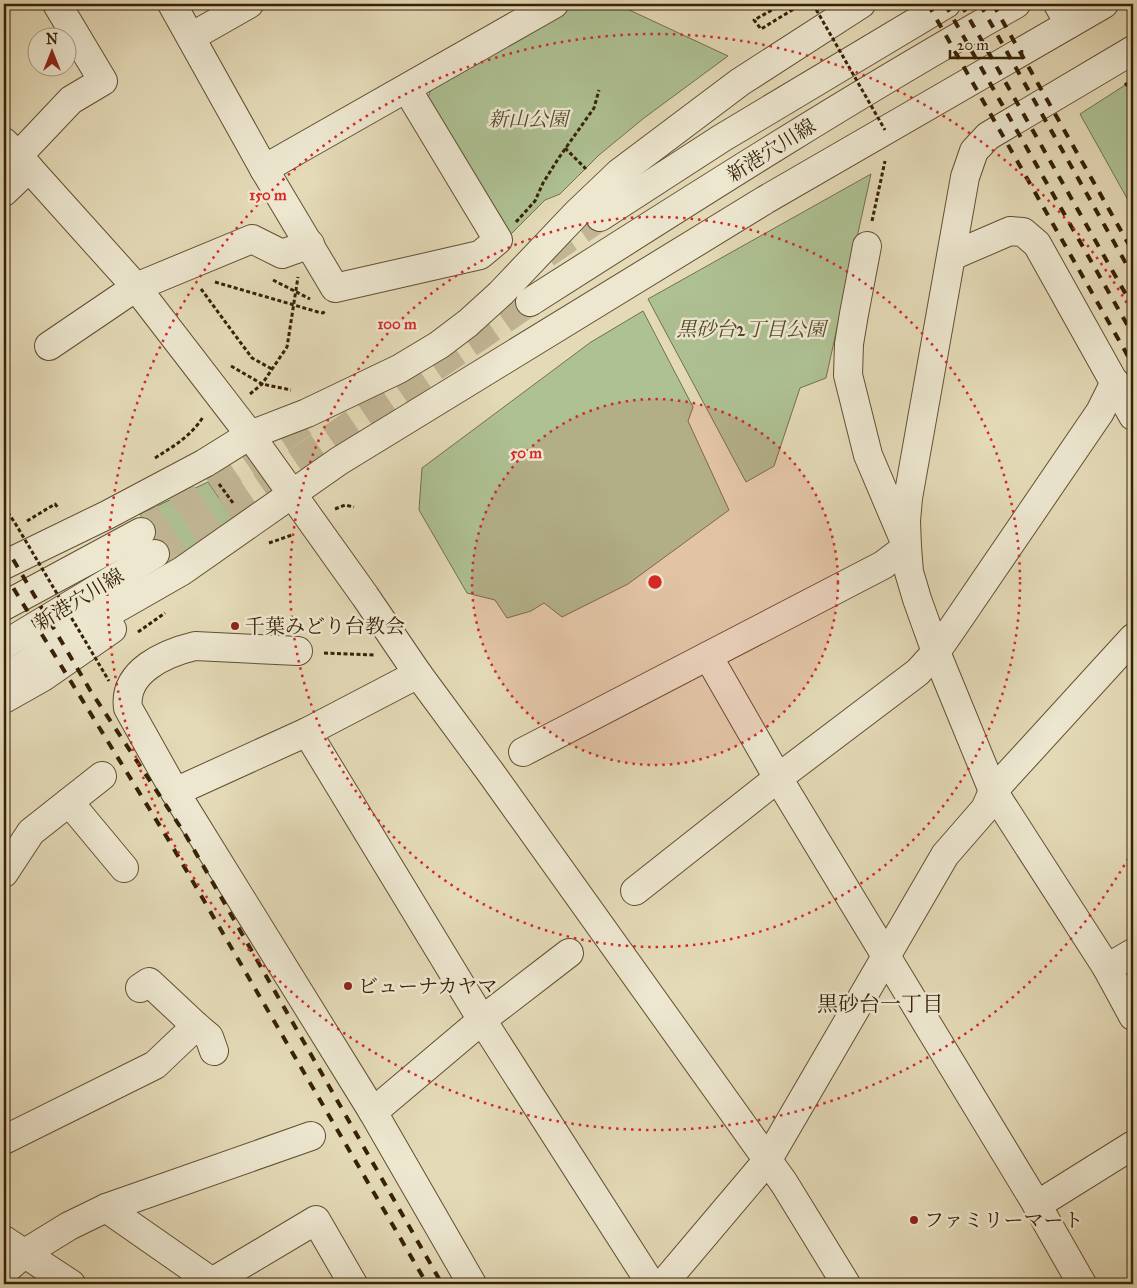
<svg xmlns="http://www.w3.org/2000/svg" width="1137" height="1288" font-family="'IM FELL Great Primer','Noto Serif JP',serif">
	<rect width="100%" height="100%" fill="#e4dab7"/>
	<filter id="stains"><feTurbulence type="fractalNoise" baseFrequency=".004" numOctaves="4"/><feColorMatrix values="0 0 0 0 .2 0 0 0 0 .09 0 0 0 0 .02 0 0 0 .5 -.17"/></filter>
	<radialGradient id="worn" r=".72"><stop offset=".6" stop-color="#630" stop-opacity="0"/><stop offset="1" stop-color="#630" stop-opacity=".3"/></radialGradient>
	<g fill="#aec193" stroke="#72714c">
		<polygon points="576,4 624,4 623,7 728,56 644,118 599,155 560,194 545,200 507,238 427,100 432,87"/>
		<polygon points="1133,80 1133,209 1080,114"/>
		<polygon points="871,174 826,378 800,388 774,466 746,482 648,299"/>
		<polygon points="643,311 693,407 688,421 729,510 628,584 562,617 544,603 531,611 507,618 495,600 467,593 419,510 422,468 591,342"/>
		<polygon points="208,482 235,521 172,564 140,514"/>
	</g>
	<g fill="none" stroke-linecap="round" stroke-linejoin="round">
		<g stroke="#c1b594" stroke-width="28" stroke-dasharray="28 14" stroke-linecap="butt">
			<polyline points="546,254 600,217"/>
			<polyline points="141,532 174,512 312,417"/>
			<polyline points="155,554 219,515 530,302"/>
		</g>
		<defs>
			<g id="minor">
				<polyline points="172,4 264,169 335,288 480,255 498,240 407,89"/>
				<polyline points="1058,4 1069,24"/>
				<polyline points="191,37 249,4"/>
				<polyline points="1133,50 988,136 974,151 965,177 908,498 906,521 907,547 909,572 917,599 936,652 993,791 1107,968 1133,1016"/>
				<polyline points="4,142 29,168 136,287 250,435 365,596 418,674 491,773 784,1183 846,1284"/>
				<polyline points="18,156 71,100 103,81 57,4"/>
				<polyline points="264,169 554,4"/>
				<polyline points="4,192 29,168"/>
				<polyline points="600,217 722,138 946,4"/>
				<polyline points="952,256 1010,231 1023,232 1037,244 1133,416"/>
				<path d="M 530,302 C 690,200 851,97 1016,4"/>
				<polyline points="49,346 136,287 252,239 282,254 310,244"/>
				<polyline points="4,565 107,515 205,463 250,435 307,413 399,369 439,345 468,323 501,293 577,213 619,173 740,82 861,4"/>
				<polyline points="4,606 141,532"/>
				<polyline points="4,645 155,554"/>
				<path d="M 298,651 L 195,646 C 166,653 123,671 128,708 L 175,792 L 373,1112 L 472,1284"/>
				<polyline points="708,656 778,778 1037,1205 1082,1284"/>
				<polyline points="4,677 28,663 70,635 182,571 339,461 765,200 1104,4"/>
				<polyline points="4,699 43,677 112,629"/>
				<polyline points="307,732 482,1020 651,1284"/>
				<polyline points="523,752 883,565 907,547 868,455 848,375 849,344 854,314 867,246"/>
				<polyline points="175,792 307,732 418,674"/>
				<polyline points="69,802 124,868"/>
				<polyline points="4,873 31,832 102,776"/>
				<polyline points="635,891 778,778 918,672 936,652 954,626 1100,412 1115,382"/>
				<polyline points="1107,968 1133,953"/>
				<polyline points="196,1026 209,1037 214,1051"/>
				<polyline points="373,1112 482,1020 569,953"/>
				<polyline points="4,1140 155,1065 196,1026 149,982 140,988"/>
				<polyline points="1037,1205 1133,1145"/>
				<polyline points="106,1208 215,1284"/>
				<polyline points="4,1240 71,1284"/>
				<polyline points="4,1271 25,1253 69,1226 106,1208 311,1136"/>
				<polyline points="212,1282 316,1220 353,1284"/>
				<polyline points="663,1284 767,1161 945,855 985,809 993,791 1133,638"/>
			</g>
		</defs>
		<use href="#minor" stroke="#624f32" stroke-width="30"/>
		<g stroke="#372106" stroke-width="3" stroke-dasharray="4 2.5" stroke-linecap="butt">
			<polyline points="783,4 754,20 761,29 802,4"/>
			<polyline points="1125,83 1133,92"/>
			<polyline points="565,148 586,169"/>
			<polyline points="872,221 885,161"/>
			<polyline points="516,222 535,201 543,183 558,159 594,108 599,90"/>
			<polyline points="273,280 310,299"/>
			<polyline points="215,282 318,312 323,313 326,310"/>
			<polyline points="201,289 252,358 272,369"/>
			<polyline points="231,366 262,384 291,390"/>
			<polyline points="250,394 262,384 287,347 298,277"/>
			<path d="M 155,458 C 174,446 191,436 203,417"/>
			<polyline points="219,484 233,503"/>
			<polyline points="4,507 15,523"/>
			<polyline points="335,509 345,505 354,507"/>
			<polyline points="27,521 55,504 59,509"/>
			<polyline points="269,543 292,535"/>
			<polyline points="138,632 165,613"/>
			<polyline points="324,653 375,655"/>
		</g>
		<use href="#minor" stroke="#ede7d0" stroke-width="28"/>
		<g stroke="#372106" stroke-width="4" stroke-dasharray="9 9" stroke-linecap="butt">
			<polyline points="928,4 1133,365"/>
			<polyline points="945,4 1133,335"/>
			<polyline points="961,4 1133,307"/>
			<polyline points="980,4 1133,276"/>
			<polyline points="993,4 1133,252"/>
			<polyline points="4,544 90,690 185,834 442,1284"/>
			<polyline points="4,573 171,844 427,1284"/>
		</g>
		<g stroke="#372106" stroke-width="3" stroke-dasharray="4 2.5" stroke-linecap="butt">
			<polyline points="813,4 885,130"/>
			<polyline points="15,523 109,681"/>
		</g>
	</g>
	<circle cx="655" cy="582" r="183" fill="#d62828" fill-opacity=".12"/>
	<g fill="none" stroke="#d62828" stroke-width="2.5" stroke-dasharray="2.5 5">
		<circle cx="655" cy="582" r="183"/>
		<circle cx="655" cy="582" r="365"/>
		<path d="M1132 852A548 548 0 1 1 1132 312"/>
	</g>
	<g fill="#8f2418" stroke="#ede7d0" stroke-width="2">
		<circle cx="235" cy="626" r="5"/>
		<circle cx="348" cy="986" r="5"/>
		<circle cx="914" cy="1220" r="5"/>
	</g>
	<g text-anchor="middle" stroke-width="5" stroke-linejoin="round" paint-order="stroke">
		<g font-size="20" font-style="italic" fill="#554929" stroke="#ede7d0">
			<text x="528" y="126">新山公園</text>
			<text x="751" y="336">黒砂台2丁目公園</text>
		</g>
		<g font-size="20" fill="#372106" stroke="#ede7d0">
			<text transform="translate(771 150) rotate(-32)" y="7">新港穴川線</text>
			<text transform="translate(79 599) rotate(-31)" y="7">新港穴川線</text>
		</g>
		<g font-size="20" fill="#372106" stroke="#ede7d0" text-anchor="start">
			<text x="245" y="633">千葉みどり台教会</text>
			<text x="358" y="993">ビューナカヤマ</text>
			<text x="924" y="1227">ファミリーマート</text>
		</g>
		<g font-size="21" fill="#372106" stroke="#ede7d0">
			<text x="880" y="1011">黒砂台一丁目</text>
		</g>
	</g>
	<circle cx="655" cy="582" r="8" fill="#d62828" stroke="#ede7d0" stroke-width="2.5"/>
	<g font-size="15" text-anchor="middle" font-weight="bold" fill="#d62828" stroke="#ede7d0" stroke-width="5" stroke-linejoin="round" paint-order="stroke">
		<text x="268" y="200">150 m</text>
		<text x="397" y="329">100 m</text>
		<text x="526" y="458">50 m</text>
	</g>
	<rect width="1137" height="1288" fill="none" stroke="#e4dab7" stroke-width="20"/>
	<rect x="5" y="5" width="1127" height="1278" fill="none" stroke="#372106" stroke-width="2.5"/>
	<rect x="10" y="10" width="1117" height="1268" fill="none" stroke="#372106"/>
	<g transform="translate(52 52)"><circle r="24" fill="#ede7d0" stroke="#a4987f"/>
	<path d="M0-4L9 19L0 12L-9 19Z" fill="#8f2418"/>
	<text y="-8" font-size="14" font-weight="bold" text-anchor="middle" fill="#372106">N</text>
	</g>
	<path d="M950 50v8h72v-8" fill="none" stroke="#372106" stroke-width="2.5"/>
	<text x="957" y="50" font-size="15" fill="#372106" stroke="#ede7d0" stroke-width="4" paint-order="stroke">20 m</text>
	<rect width="100%" height="100%" filter="url(#stains)"/>
	<rect width="100%" height="100%" fill="url(#worn)"/>
</svg>
